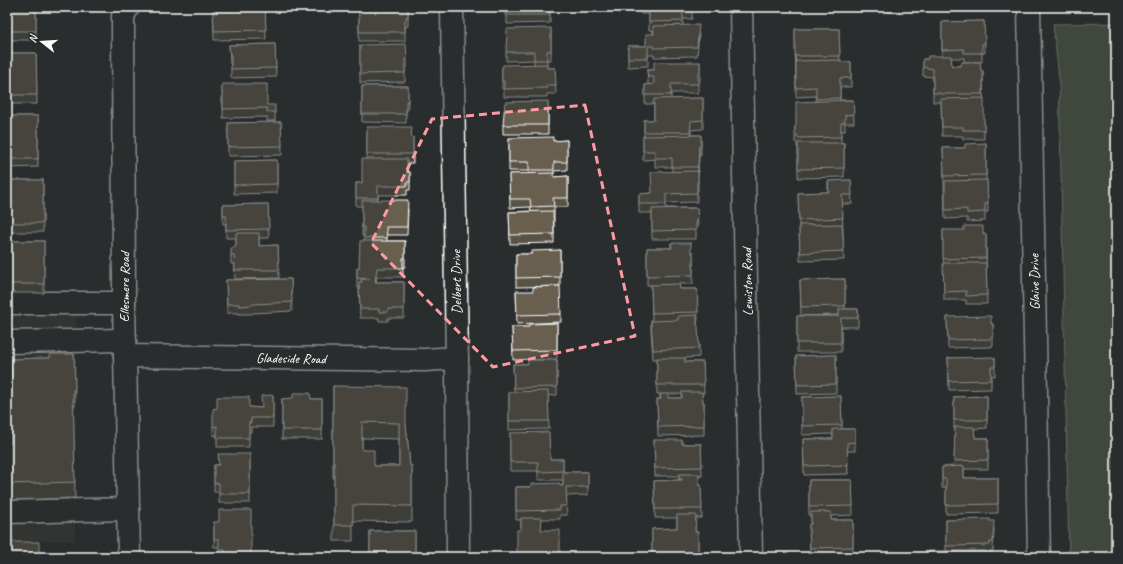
<svg xmlns="http://www.w3.org/2000/svg" width="1123" height="564" font-family="Caveat,sans-serif">
	<rect width="100%" height="100%" fill="#2a2d2e"/>
	<filter id="ink" filterUnits="userSpaceOnUse"><feTurbulence type="fractalNoise" baseFrequency=".025" numOctaves="2"/><feDisplacementMap in="SourceGraphic" scale="8" xChannelSelector="R" yChannelSelector="G"/><feConvolveMatrix kernelMatrix="1 2 1 2 8 2 1 2 1" color-interpolation-filters="sRGB"/></filter>
	<g filter="url(#ink)">
		<polygon fill="#3d3c38" points="7,308 77,308 75,541 7,541"/>
		<polygon fill="#5b6951" stroke="#adb4a8" points="1116,23 1116,557 1069,557 1059,78 1053,24"/>
		<g fill="none" stroke-linecap="round" stroke-linejoin="round">
			<defs>
				<g id="minor">
					<polyline points="452,7 457,365 458,557"/>
					<polyline points="741,7 751,557"/>
					<polyline points="1029,7 1039,557"/>
					<polyline points="7,303 124,303"/>
					<polyline points="7,342 125,340"/>
					<polyline points="125,356 424,360 457,358"/>
					<polyline points="7,512 128,509"/>
				</g>
				<polyline id="major" points="128,7 123,16 124,303 129,557"/>
			</defs>
			<use href="#minor" stroke="#fff" stroke-width="25"/>
			<use href="#major" stroke="#fff" stroke-width="25"/>
			<use href="#minor" stroke="#2a2d2e" stroke-width="22"/>
			<use href="#major" stroke="#2a2d2e" stroke-width="22"/>
		</g>
		<g fill="#595245" stroke="#fff" fill-rule="evenodd">
			<rect x="7" y="7" width="29" height="33"/>
			<polygon points="213,7 265,7 266,39 214,40"/>
			<polygon points="359,7 408,8 408,26 406,26 406,28 405,28 405,41 359,41"/>
			<polygon points="505,7 550,7 550,23 507,24 507,16 505,16"/>
			<polygon points="641,7 694,7 694,9 692,9 692,19 683,19 683,26 699,34 697,56 654,57 654,55 648,55 648,66 628,67 628,46 646,46 653,34 653,30 649,30 649,14 641,14"/>
			<polygon points="888,7 903,7 902,13 888,12"/>
			<rect x="966" y="7" width="25" height="4"/>
			<path d="M 984,21 L 985,53 L 982,53 L 982,62 L 965,62 L 981,71 L 983,71 L 984,139 L 963,139 L 963,136 L 942,136 L 941,103 L 940,102 L 933,102 L 933,77 L 923,76 L 923,59 L 928,59 L 942,56 L 942,22 ZM 951,58 L 964,58 L 964,62 L 961,66 L 952,66 Z"/>
			<polygon points="551,28 551,60 547,60 547,68 555,68 556,94 547,94 547,97 504,97 504,89 502,89 502,67 534,65 534,60 506,61 506,52"/>
			<polygon points="795,29 839,29 840,62 851,62 851,87 840,87 840,100 853,100 854,123 845,123 845,131 841,131 841,143 844,143 844,177 798,178 798,147 797,147 797,143 795,142 795,127 816,101 816,96 796,97"/>
			<polygon points="275,44 276,77 231,78 231,64 230,64 229,45"/>
			<polygon points="360,45 407,59 407,68 405,68 405,82 360,83"/>
			<polygon points="7,53 36,53 37,104 7,104"/>
			<polygon points="700,62 700,82 698,82 698,93 671,93 671,99 703,98 703,129 691,130 691,135 701,135 701,155 699,155 698,172 698,191 697,191 697,202 666,203 666,208 697,208 698,228 696,228 696,239 652,239 652,213 639,213 639,194 652,193 672,172 672,167 655,167 655,159 643,160 643,136 644,136 644,120 654,120 654,104 645,104 645,85 648,85 647,70 654,70"/>
			<polygon points="222,84 267,105 275,112 275,121 267,121 267,117 223,118 223,103 222,103"/>
			<polygon points="362,86 408,86 408,110 406,110 406,123 362,122"/>
			<polygon points="548,101 548,134 503,134 503,125"/>
			<polygon points="7,116 38,116 38,167 7,168"/>
			<polygon points="281,122 282,155 228,156 228,123"/>
			<polygon points="367,127 413,137 413,163 407,163 407,172 410,172 410,190 407,190 407,195 378,195 378,200 408,209 407,235 387,235 387,241 405,241 405,267 403,267 403,277 377,277 376,282 404,282 404,318 388,318 388,321 379,321 379,318 360,318 359,287 357,287 357,268 359,268 364,241 364,236 362,236 362,206 356,206 356,183 362,183 367,159"/>
			<polygon points="509,138 553,141 567,140 567,170 554,171 554,177 568,176 568,207 554,207 554,243 510,244 509,212 531,211 530,207 510,208 509,174 529,174 529,171 509,171"/>
			<polygon points="986,143 986,180 987,180 988,212 985,212 985,221 967,222 967,218 945,219 943,148 965,148"/>
			<polygon points="277,160 277,193 234,194 234,161"/>
			<rect x="7" y="180" width="36" height="52"/>
			<polygon points="851,180 852,204 842,204 844,260 800,261 798,193 828,192 828,181"/>
			<polygon points="268,204 269,238 259,238 259,246 278,245 279,278 235,279 234,264 231,264 231,255 234,248 236,246 236,238 226,238 226,224 223,224 223,205"/>
			<polygon points="943,230 986,234 987,304 966,304 966,300 944,300"/>
			<rect x="7" y="241" width="37" height="52"/>
			<path d="M 671,243 L 691,252 L 693,252 L 693,284 L 679,284 L 680,289 L 697,289 L 698,320 L 697,320 L 699,348 L 699,357 L 685,358 L 685,362 L 703,362 L 704,393 L 702,393 L 703,403 L 704,402 L 704,435 L 658,436 L 657,399 L 660,399 L 660,394 L 657,394 L 657,359 L 653,359 L 651,330 L 651,321 L 652,321 L 651,285 L 647,285 L 647,248 L 671,248 ZM 668,394 L 682,394 L 682,398 L 668,398 Z"/>
			<polygon points="560,250 560,286 516,287 516,254 532,254"/>
			<polygon points="291,279 292,311 253,313 252,314 239,314 239,313 227,313 226,280"/>
			<polygon points="845,279 845,309 858,309 858,327 841,327 841,352 797,352 797,316 839,316 839,315 801,316 800,280"/>
			<polygon points="516,291 561,314 561,322 517,324"/>
			<polygon points="947,317 993,324 993,346 991,346 991,347 948,348"/>
			<polygon points="557,323 557,359 513,360 512,327 529,327"/>
			<polygon points="74,354 75,406 73,406 75,498 7,500 7,444 10,444 9,389 12,389 11,359 50,358"/>
			<polygon points="836,355 836,393 797,394 796,356"/>
			<polygon points="948,358 995,358 995,376 991,376 991,389 949,390"/>
			<polygon points="557,360 557,395 548,396 549,429 509,430 509,392 514,392 513,364 528,364"/>
			<path d="M 333,386 L 406,424 L 410,466 L 412,466 L 412,522 L 353,521 L 353,541 L 334,541 L 334,477 L 333,477 ZM 362,438 L 399,439 L 399,466 L 374,466 L 362,450 Z"/>
			<polygon points="273,395 273,427 251,427 251,432 249,431 249,447 217,447 217,435 213,436 213,427 249,407 261,408"/>
			<polygon points="841,396 842,429 855,429 855,451 847,451 848,474 804,475 803,439 833,439 833,434 802,435 802,397"/>
			<polygon points="987,396 987,428 974,429 975,438 988,438 988,469 964,469 964,478 998,478 998,513 946,514 946,488 942,488 942,467 954,466 955,429 954,429 954,397"/>
			<rect x="282" y="399" width="40" height="40"/>
			<polygon points="510,433 550,459 563,459 563,472 588,472 588,495 566,496 567,515 560,515 560,519 542,519 521,530 521,520 516,520 516,487 563,486 563,480 538,480 538,471 510,471"/>
			<polygon points="654,440 682,444 701,444 702,476 699,476 699,485 701,485 702,518 696,518 695,532 698,532 698,557 652,557 652,529 677,528 677,518 655,518 654,481 679,480 679,476 655,476"/>
			<polygon points="250,454 250,503 219,503 219,492 214,492 214,465 219,465"/>
			<polygon points="809,480 852,480 853,515 831,516 831,520 853,520 853,555 810,557 809,524 811,524 811,516 809,516"/>
			<polygon points="946,520 990,521 994,529 993,551 990,551 990,554 985,554 946,551"/>
			<polygon points="214,522 251,557 219,557 219,547 214,547"/>
			<rect x="370" y="531" width="45" height="26"/>
		</g>
		<polygon fill="#494238" stroke="#fff" points="699,146 699,155 698,175 698,167"/>
		<g fill="#685f50" stroke="#fff" fill-rule="evenodd">
			<rect x="7" y="7" width="29" height="24"/>
			<polygon points="213,7 265,7 266,30 214,31"/>
			<polygon points="359,7 406,7 406,8 408,8 408,17 406,17 406,19 405,20 405,32 359,32"/>
			<polygon points="505,7 550,7 550,15 507,15 507,8 505,8"/>
			<polygon points="649,7 692,7 692,11 683,11 683,21 649,22"/>
			<polygon points="984,21 985,44 982,44 982,53 964,53 964,49 942,50 942,22"/>
			<polygon points="699,25 697,47 654,48 654,46 648,46 648,58 628,58 628,46 646,46 646,34 654,34 653,26"/>
			<polygon points="551,28 551,51 547,51 547,60 534,60 534,52 506,52 507,29"/>
			<polygon points="795,29 839,29 840,56 795,56"/>
			<polygon points="275,44 276,68 231,69 231,55 230,55 229,45"/>
			<polygon points="406,44 407,59 405,59 405,73 360,74 360,45"/>
			<polygon points="7,53 36,53 37,95 7,95"/>
			<polygon points="928,56 951,56 952,66 961,66 962,62 980,62 981,71 983,71 983,94 940,94 940,93 933,93 933,69 923,67 923,59 928,59"/>
			<polygon points="840,60 840,62 851,62 851,78 840,78 840,98 816,99 816,87 796,88 796,61"/>
			<polygon points="654,62 700,62 700,73 698,73 698,84 671,84 671,95 645,95 645,85 654,84 654,77 648,77 647,70 654,70"/>
			<polygon points="547,64 547,68 555,68 556,85 547,85 547,88 504,89 504,81 502,81 502,67 503,67 503,65"/>
			<polygon points="222,84 267,84 267,105 275,105 275,112 267,112 267,108 223,109 223,94 222,94"/>
			<polygon points="362,86 408,86 408,101 406,101 406,114 362,114"/>
			<polygon points="703,98 703,120 691,121 690,132 644,132 644,120 654,120 654,99"/>
			<polygon points="984,98 984,130 963,130 963,127 942,127 941,99"/>
			<polygon points="853,100 854,114 845,115 845,122 841,123 841,137 797,138 797,135 795,133 795,127 796,125 796,102"/>
			<polygon points="548,101 548,125 503,125 505,102"/>
			<rect x="7" y="116" width="31" height="43"/>
			<polygon points="281,122 282,146 228,147 228,123"/>
			<polygon points="367,127 412,127 411,137 413,137 413,154 367,154"/>
			<polygon points="701,135 701,146 699,146 698,167 672,167 672,158 655,158 655,151 643,151 643,136"/>
			<polygon points="553,137 553,141 567,140 567,162 554,162 554,170 529,170 529,162 509,162 509,138"/>
			<polygon points="798,143 844,143 844,168 798,169"/>
			<polygon points="986,143 986,175 944,176 943,148 965,148 965,144"/>
			<polygon points="362,159 407,159 407,172 410,172 410,182 407,182 407,186 378,186 378,198 356,198 356,183 362,183"/>
			<polygon points="277,160 277,184 234,185 234,161"/>
			<polygon points="698,171 698,182 697,182 697,193 666,194 666,204 639,204 639,194 652,193 651,172"/>
			<polygon points="554,173 554,177 568,176 568,198 553,198 554,206 531,207 530,199 510,199 509,174"/>
			<rect x="7" y="180" width="36" height="43"/>
			<polygon points="851,180 852,195 842,195 843,218 799,220 798,193 829,192 828,181"/>
			<polygon points="987,180 988,204 985,204 985,212 967,213 967,209 945,210 945,181"/>
			<polygon points="362,200 408,200 407,227 386,227 387,238 364,238 364,227 362,227"/>
			<polygon points="268,204 269,229 226,230 226,215 223,215 223,205"/>
			<polygon points="697,208 698,219 696,219 696,230 652,231 652,209"/>
			<polygon points="553,211 554,234 510,235 509,212"/>
			<polygon points="842,224 844,251 800,253 799,225"/>
			<polygon points="964,226 983,226 983,234 986,234 986,258 943,259 943,230 964,230"/>
			<polygon points="236,233 259,233 259,246 278,245 279,270 235,270 234,255 231,255 231,248 234,248 234,246 236,246"/>
			<rect x="7" y="241" width="37" height="43"/>
			<polygon points="360,241 405,241 405,258 403,258 403,268 377,268 375,282 404,282 404,309 388,309 388,312 379,312 379,309 360,309 359,282 362,282 361,279 370,279 357,278 357,268 359,268"/>
			<polygon points="671,243 691,243 691,252 693,252 693,275 647,276 647,248 672,248"/>
			<polygon points="560,250 560,277 516,278 516,254 532,254 532,251"/>
			<polygon points="943,263 986,263 987,295 966,296 966,291 944,292"/>
			<polygon points="291,279 292,302 253,304 252,305 239,306 239,304 227,304 226,280"/>
			<polygon points="845,279 845,306 801,307 800,280"/>
			<polygon points="679,284 680,289 697,289 698,312 652,313 651,285"/>
			<polygon points="560,286 561,314 517,315 516,291 533,291 533,287"/>
			<polygon points="839,309 858,309 858,318 841,318 841,343 797,343 797,316 839,316"/>
			<polygon points="697,315 697,325 698,326 699,348 653,350 651,321 678,320 678,316"/>
			<polygon points="991,316 991,324 993,324 993,337 991,337 991,339 948,340 947,317"/>
			<polygon points="557,323 557,350 513,351 512,327 529,327 529,324"/>
			<polygon points="50,354 74,354 75,390 73,390 75,482 7,484 7,444 11,444 9,389 12,389 11,359 50,358"/>
			<polygon points="836,355 836,384 797,385 796,356"/>
			<polygon points="993,357 993,358 995,358 995,367 991,367 991,380 949,381 948,358"/>
			<polygon points="657,358 685,358 685,362 703,362 704,385 657,385"/>
			<polygon points="528,360 557,360 557,387 514,388 513,364 528,364"/>
			<path d="M 333,386 L 406,387 L 406,423 L 410,466 L 412,466 L 412,506 L 353,505 L 353,525 L 334,525 L 334,461 L 333,461 ZM 362,422 L 399,423 L 399,466 L 374,466 L 374,450 L 362,450 Z"/>
			<polygon points="548,391 549,421 509,421 509,392"/>
			<polygon points="682,392 702,392 703,403 704,402 704,426 658,427 657,399 661,399 660,394 668,394 668,398 682,398"/>
			<polygon points="293,393 310,393 311,399 322,399 322,430 282,430 282,399 293,398"/>
			<polygon points="273,395 273,418 251,418 251,423 249,422 249,438 217,438 217,426 213,427 213,409 217,408 217,397 249,397 249,407 262,408 261,396"/>
			<polygon points="841,396 842,425 802,426 802,397"/>
			<polygon points="987,396 987,420 954,420 954,397"/>
			<polygon points="955,427 974,427 975,438 988,438 988,460 954,461"/>
			<polygon points="833,429 855,429 855,442 847,443 848,465 804,466 803,439 833,439"/>
			<polygon points="549,432 550,459 563,459 563,471 538,472 538,462 510,462 510,433"/>
			<polygon points="654,440 682,440 682,444 701,444 702,467 655,468"/>
			<polygon points="218,454 250,454 250,494 219,494 219,483 214,483 214,465 219,465"/>
			<polygon points="964,466 964,478 998,478 998,504 946,505 946,479 942,479 942,467"/>
			<polygon points="563,472 588,472 588,487 566,487 567,506 560,506 560,510 516,511 516,487 531,487 531,484 560,483 560,486 563,486"/>
			<polygon points="679,474 699,474 699,485 701,485 702,509 655,509 654,481 682,480 682,479 679,479"/>
			<polygon points="809,480 852,480 853,506 809,507"/>
			<polygon points="219,510 251,510 251,557 225,557 225,550 219,550 219,539 214,539 214,522 219,522"/>
			<polygon points="811,512 831,512 831,520 853,520 853,547 810,548 809,524 811,524"/>
			<polygon points="677,515 696,515 695,532 698,532 698,555 652,556 652,529 677,528"/>
			<polygon points="521,518 542,518 541,530 560,530 560,557 517,557 517,530 521,530"/>
			<polygon points="990,519 990,521 994,521 993,542 990,542 990,545 946,546 946,520"/>
			<polygon points="7,531 12,531 12,542 39,542 39,557 7,557"/>
			<polygon points="370,531 415,531 415,555 370,554"/>
			<rect x="929" y="551" width="56" height="6"/>
			<polygon points="868,554 868,556 874,556 874,557 810,557 810,555"/>
		</g>
	</g>
	<path d="M0 0H1123V564H0ZM 585,105 L 635,336 L 493,367 L 371,243 L 432,119 Z" fill="#2a2d2e" fill-opacity=".55" fill-rule="evenodd"/>
	<path fill="none" stroke="#ff9aa2" stroke-width="3" stroke-dasharray="8 5" stroke-linejoin="round" d="M 585,105 L 635,336 L 493,367 L 371,243 L 432,119 Z"/>
	<g text-anchor="middle" stroke-width="3.5" stroke-linejoin="round" paint-order="stroke">
		<g font-size="14" fill="#fff" stroke="#2a2d2e">
			<text transform="translate(456 282) rotate(-91)" y="5">Delbert Drive</text>
			<text transform="translate(747 282) rotate(-91)" y="5">Lewiston Road</text>
			<text transform="translate(1034 282) rotate(-91)" y="5">Glaive Drive</text>
			<text transform="translate(124 287) rotate(-90)" y="5">Ellesmere Road</text>
			<text transform="translate(291 358) rotate(1)" y="5">Gladeside Road</text>
		</g>
	</g>
	<rect width="1123" height="564" fill="none" stroke="#2a2d2e" stroke-width="24"/>
	<rect x="12" y="12" width="1099" height="540" fill="none" stroke="#fff" stroke-width="1.5" filter="url(#ink)"/>
	<g transform="translate(42 42) rotate(287)" stroke="#2a2d2e" stroke-width="3" paint-order="stroke">
	<path d="M0-3L7 15L0 10L-7 15Z" fill="#ffffff"/>
	<text y="-6" font-size="11" font-weight="bold" text-anchor="middle" fill="#ffffff">N</text>
	</g>
</svg>
